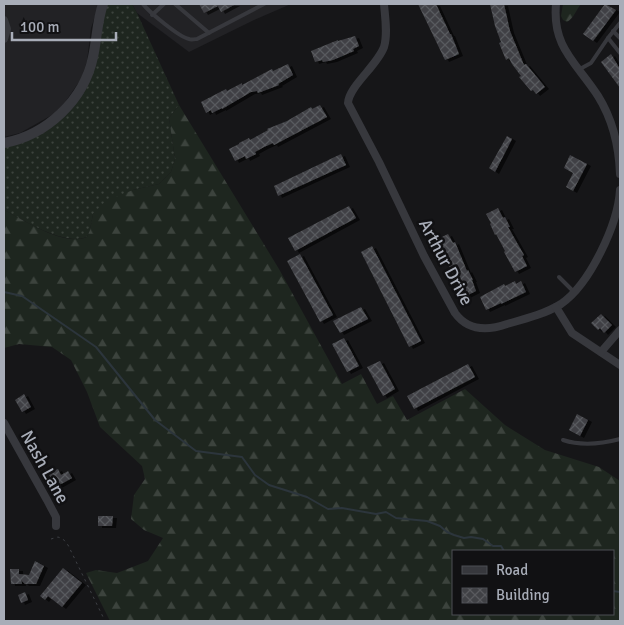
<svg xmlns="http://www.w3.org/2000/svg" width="624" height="625" font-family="Signika,sans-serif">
	<defs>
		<pattern id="grass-dots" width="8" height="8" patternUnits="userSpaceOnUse" patternTransform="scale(1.25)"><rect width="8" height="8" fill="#1e261f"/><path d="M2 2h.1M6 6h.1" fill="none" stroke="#3c433d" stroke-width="1.8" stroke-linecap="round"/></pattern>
		<pattern id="forest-firs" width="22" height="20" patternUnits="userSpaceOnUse" patternTransform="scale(1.25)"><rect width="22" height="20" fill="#1e261f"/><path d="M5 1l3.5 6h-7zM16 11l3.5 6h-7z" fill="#3c433d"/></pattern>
		<pattern id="building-cross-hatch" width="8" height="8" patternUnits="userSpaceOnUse" patternTransform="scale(1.25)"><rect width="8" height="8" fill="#404145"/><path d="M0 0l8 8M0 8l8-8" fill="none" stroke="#595a5e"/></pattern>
		<filter id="shadow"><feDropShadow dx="4" dy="2" stdDeviation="0" flood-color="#0009"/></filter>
	</defs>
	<rect width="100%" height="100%" fill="#161618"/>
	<g fill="#222225">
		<polygon points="4,4 99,4 91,28 87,61 81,79 59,111 20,133 4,137"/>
		<polygon points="132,4 291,4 254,20 189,52 137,13"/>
	</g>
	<path fill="url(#grass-dots)" d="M 103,4 L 132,4 L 137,13 L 179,105 L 169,118 L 175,159 L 171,172 L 159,184 L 133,190 L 93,214 L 90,230 L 87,237 C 64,246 25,221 4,210 L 4,143 L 38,131 L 81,87 Z"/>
	<g fill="url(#forest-firs)" fill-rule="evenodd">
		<path d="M 563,4 L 581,4 C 576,10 574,18 567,22 L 563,20 L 561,16 Z"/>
		<path d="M 179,105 L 279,269 L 342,384 L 361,374 L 377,404 L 393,396 L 407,420 L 465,389 L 505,425 L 545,450 L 599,467 L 620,481 L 620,621 L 110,621 L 86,573 L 96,570 L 117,573 L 148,561 L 163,538 L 144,530 L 131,519 L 134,495 L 145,479 L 142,466 L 100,427 L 87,392 L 71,360 L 52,347 L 19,344 L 4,348 L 4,210 C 26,221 64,247 87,237 L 90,230 L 93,214 L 106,201 L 133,190 L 159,184 L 171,172 L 175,159 L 169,118 ZM 453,551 L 613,551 L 613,614 L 453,614 Z"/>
	</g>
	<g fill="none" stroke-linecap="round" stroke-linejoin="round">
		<g stroke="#2c353c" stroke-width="2">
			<polyline points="4,292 22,296 96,347 155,420 196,451 242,457 255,475 269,485 307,497 328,509 342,508 376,514 386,512 396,518 427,521 440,526 447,532 454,535 464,538 471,537 483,539 493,546 501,546 504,551"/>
			<polyline points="613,591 620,592"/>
		</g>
	</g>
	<g fill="url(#building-cross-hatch)" filter="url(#shadow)">
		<polygon points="199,4 236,4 221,12 218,6 204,13"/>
		<polygon points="418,4 436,4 450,34 451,34 459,54 445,60"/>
		<polygon points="490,4 504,4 510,31 524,65 526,64 545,87 536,94 533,90 531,91 519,77 521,76 512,64 509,58 506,60 499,43 501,42 495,26"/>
		<polygon points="605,4 616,10 593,41 583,34"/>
		<polygon points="355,36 359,46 353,49 354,51 333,60 323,62 322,60 315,62 311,51 338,40 338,41"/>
		<polygon points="611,54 620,69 620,88 601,62"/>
		<polygon points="288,64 293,75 278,84 279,85 258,93 257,91 251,92 222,109 222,108 212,113 211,110 206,113 201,102 226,89 227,91 242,83 242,85 272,69 273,71"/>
		<polygon points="320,105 327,117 274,145 273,143 264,147 255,152 256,154 246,159 245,156 235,161 229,149 239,144 239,143 249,138 250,140 268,130 267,129 287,121 311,107 312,109"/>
		<polygon points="507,136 512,139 495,172 489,168"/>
		<polygon points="341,154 346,165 278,196 274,186"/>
		<polygon points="570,155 587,164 573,191 566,187 573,173 564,168"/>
		<polygon points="349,206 356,218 295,251 288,238"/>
		<polygon points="498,208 503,218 505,217 510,227 508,227 524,255 522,256 527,266 515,272 504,252 505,251 496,234 495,235 490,224 491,223 486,214"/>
		<polygon points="448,234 453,243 455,242 467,271 468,270 473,280 472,280 476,291 464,297 459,286 458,287 446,259 444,260 436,240"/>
		<polygon points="372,246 421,341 409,347 361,252"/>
		<polygon points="300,254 333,315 320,322 287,261"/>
		<polygon points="515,281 516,284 521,281 526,292 501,304 501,303 486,310 480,297 504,284 505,286"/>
		<polygon points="361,307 368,319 340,333 333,321"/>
		<polygon points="601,314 612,325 604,333 600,328 598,330 591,323"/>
		<polygon points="344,338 359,366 347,372 332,344"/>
		<polygon points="380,361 395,389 383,396 367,367"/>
		<polygon points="468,364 475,377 414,409 407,396"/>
		<polygon points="24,394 31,407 22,412 15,400"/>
		<polygon points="577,414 588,420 580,436 569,430"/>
		<polygon points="58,469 61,475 68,471 72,478 56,487 48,473"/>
		<polygon points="98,516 113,516 112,526 98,526"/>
		<polygon points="35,561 44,566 36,584 25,584 21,580 22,584 11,584 10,569 19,569 19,574 29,575"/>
		<polygon points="63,568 82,583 62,607 48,596 45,600 40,596"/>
		<polygon points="25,592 28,600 21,603 18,595"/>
	</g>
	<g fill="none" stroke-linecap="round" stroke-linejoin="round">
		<polyline stroke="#3d3f44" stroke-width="1" stroke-dasharray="2.5 4" stroke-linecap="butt" points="51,539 58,537 63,539 68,545 105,621"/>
		<g stroke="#37383d" stroke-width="4">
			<path d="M 143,4 C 149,12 179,37 189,39 C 191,40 196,39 197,39 L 264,4"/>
			<polyline points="175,4 209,33"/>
			<polyline points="152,15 164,4"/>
			<polyline points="613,31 620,38"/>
			<polyline points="608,38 620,53"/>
			<polyline points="578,70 591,63 608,38 620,23"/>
			<polyline points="559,277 574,292"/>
			<path d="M 563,440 C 581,446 601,444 620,439"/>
		</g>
		<g stroke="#37383d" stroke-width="8">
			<path d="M 384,4 C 385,17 388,34 384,47 C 377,66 349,86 348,103 L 379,162 L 424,256 L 455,313 C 468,331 487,331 507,324 C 525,319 545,314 561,304 C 590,284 618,224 620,190"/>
			<path d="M 556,4 C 552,48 577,63 598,96 C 613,120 619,146 620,174"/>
			<polyline points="4,20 7,29 4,39"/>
			<polyline points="556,307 572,333 620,365"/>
			<polyline points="601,352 620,330"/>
			<polyline points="4,423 47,500 56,517 56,526"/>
		</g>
		<path stroke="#37383d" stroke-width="10" d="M 4,143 C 47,135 84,100 93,57 C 97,39 97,21 103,4"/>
	</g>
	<g text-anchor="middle" stroke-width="5" stroke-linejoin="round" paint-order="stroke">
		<g font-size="18" fill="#a8adb8" stroke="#111113">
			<text transform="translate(446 262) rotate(62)" y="6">Arthur Drive</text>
			<text transform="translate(45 467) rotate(61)" y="6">Nash Lane</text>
		</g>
	</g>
	<rect width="624" height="625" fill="none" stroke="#a8adb8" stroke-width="10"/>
	<rect x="452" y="550" width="162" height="65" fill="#111113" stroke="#4d4f55"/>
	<rect x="462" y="566" width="25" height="8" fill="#37383d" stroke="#4d4f55"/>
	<text x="496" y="575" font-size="15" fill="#a8adb8">Road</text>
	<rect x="462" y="588" width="25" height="15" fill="url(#building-cross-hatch)" stroke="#4d4f55"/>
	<text x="496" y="600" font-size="15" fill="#a8adb8">Building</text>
	<path d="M12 32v8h104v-8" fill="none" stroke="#a8adb8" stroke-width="2.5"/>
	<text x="20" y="32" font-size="15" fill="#a8adb8" stroke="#111113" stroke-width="4" paint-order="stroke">100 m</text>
</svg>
